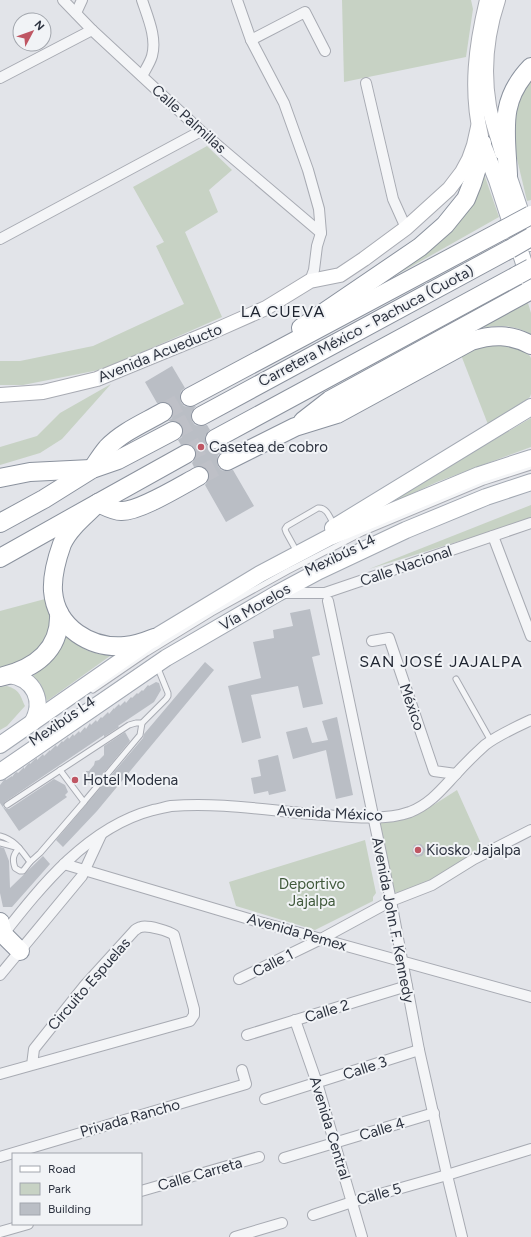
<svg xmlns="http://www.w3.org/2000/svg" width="531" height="1237" font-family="Figtree,sans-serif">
	<rect width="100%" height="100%" fill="#e2e4e9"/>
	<g fill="#c7d2c4">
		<polygon points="342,0 471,0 473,9 466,57 344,82"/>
		<polygon points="531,80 531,200 527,201 517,159 513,126 515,103"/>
		<polygon points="207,146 232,170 209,190 218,212 185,232 222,317 104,369 23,385 0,385 0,361 20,361 93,346 184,304 156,246 164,242 133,187"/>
		<path d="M 483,171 L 499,217 L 391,278 C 418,259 449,241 467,211 C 474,200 478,183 483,171 Z"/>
		<path d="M 528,303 L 531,313 L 531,334 C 513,324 498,325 479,328 Z"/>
		<polygon points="502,345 517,347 530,356 531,358 531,394 530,397 489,427 461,355 482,347"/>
		<polygon points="111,384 62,439 40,453 0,465 0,447 37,436 60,413"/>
		<polygon points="531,418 531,447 437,482 360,518"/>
		<polygon points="531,505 531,519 369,569"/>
		<polygon points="45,599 53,619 46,642 33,656 0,672 0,611"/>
		<path d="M 68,634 C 83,651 88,652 110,656 L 47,701 L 40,683 L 33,676 C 49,664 57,650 68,634 Z"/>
		<path d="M 7,686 C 20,690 20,695 25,706 L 7,726 L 0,730 L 0,687 Z"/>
		<path d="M 457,790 L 483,848 C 455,868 428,888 394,893 L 378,822 L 411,817 L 435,804 Z"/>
		<polygon points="365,840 376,893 373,897 373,901 315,930 236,906 229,882"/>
	</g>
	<g fill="#babec5">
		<polygon points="172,366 185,388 181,391 180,396 181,402 184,406 189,407 196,406 192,411 191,415 192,421 195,425 200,426 207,425 210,430 206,434 205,438 206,444 210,448 214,449 220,448 222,452 218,455 217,460 218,466 221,470 226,471 233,470 254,506 226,522 205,485 208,481 209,477 208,471 205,467 200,466 194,467 192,463 195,459 196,455 195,449 192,445 187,444 181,445 178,440 182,437 183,432 182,426 178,422 174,421 168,421 172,418 173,413 172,407 169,403 164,402 157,403 145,382"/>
		<polygon points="310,609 320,655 312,657 323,704 303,708 298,686 251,695 261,738 242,743 228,686 261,678 253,642 274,638 273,630 293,626 290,613"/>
		<polygon points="205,662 214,670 97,811 63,847 56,840 143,738 144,734"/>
		<polygon points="156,682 159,683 161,690 154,702 118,726 119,727 104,737 104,735 5,802 3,807 6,809 9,809 54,779 65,785 68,792 65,795 67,797 19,831 0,803 0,785 4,780 6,779 6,780 12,776 12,777 15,773 17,772 18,773 24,767 24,769 28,764 30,763 30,764 34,760 37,758 37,760 43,754 44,756 50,750 50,751 56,745 57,747 62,741 63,742 68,737 69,739 73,734 74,736 79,731 80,733 85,727 86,729 90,723 91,725 96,720 97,722 101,717 102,718 108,712 109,714 114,708 114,709 119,704 120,706 125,701 126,703 131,697 132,698 137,693 138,694 142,690 143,691 148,685 149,686"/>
		<polygon points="337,717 353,795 336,799 326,750 293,759 286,732 307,727 312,743 328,740 322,721"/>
		<polygon points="125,732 130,741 93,786 84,779 86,776 86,771 89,771 94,765 95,761 99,760 104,755 104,746"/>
		<polygon points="278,755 286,791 269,795 268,791 254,794 251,778 261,776 258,760"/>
		<polygon points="421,844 426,850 422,856 416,857 412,852 414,845"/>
		<polygon points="0,847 4,848 9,861 10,888 43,856 50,864 12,907 3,907 0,893"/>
	</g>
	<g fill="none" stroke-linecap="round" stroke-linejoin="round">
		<g stroke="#bec0c7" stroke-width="18" stroke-dasharray="18 9" stroke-linecap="butt">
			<polyline points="163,412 190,397"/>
			<polyline points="173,431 201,416"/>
			<polyline points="186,454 215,439"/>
			<polyline points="199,476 227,461"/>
		</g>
		<defs>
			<g id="lane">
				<path d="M 297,552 L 286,532 L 285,529 L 287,526 L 318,508 C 327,507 330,518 334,525"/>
				<polyline points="456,679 491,741"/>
				<polyline points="93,690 147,653 212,613 288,571 362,533 484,482 531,467"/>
				<polyline points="84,802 140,735 142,723"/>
				<polyline points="7,805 129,725 136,723 142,723 166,699 168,696 168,693 157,666"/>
				<path d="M 0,836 C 15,840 21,850 30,862 L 40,853 L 84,802 L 60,770"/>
				<polyline points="0,843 19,848"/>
				<path d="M 19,848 C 13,855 12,859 15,868 L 20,871 L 23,871 L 30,862"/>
			</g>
			<g id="street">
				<polyline points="63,0 92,30 201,131 321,233"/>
				<polyline points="237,0 251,40 284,103 308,170 319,209 321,233 317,246 314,270 310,281"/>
				<polyline points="76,13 82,0"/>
				<polyline points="251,40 305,12 325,51"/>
				<path d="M 142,76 C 145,70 150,63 152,56 C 157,38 148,18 142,0"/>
				<polyline points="0,78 92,30"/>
				<polyline points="366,83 393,199 406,228"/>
				<polyline points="0,239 201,131"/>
				<polyline points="493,536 531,636"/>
				<polyline points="282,593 325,593 531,523"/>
				<polyline points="328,601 391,901 419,1050 447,1175 462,1237"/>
				<polyline points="372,641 389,638 434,771 456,774"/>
				<polyline points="64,864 249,919 531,997"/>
				<path d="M 2,936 C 42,885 88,827 153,810 C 159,809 165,807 171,806 C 218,802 265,810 312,814 C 341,816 383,822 410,812 C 430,804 441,790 455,775 C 464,765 475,754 485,745 C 498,735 516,727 531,720"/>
				<polyline points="0,975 82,876 101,835"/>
				<polyline points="239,979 321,939 391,901 432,885 474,859 531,830"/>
				<polyline points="295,1020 317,1083 362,1237"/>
				<polyline points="247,1035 407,986"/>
				<path d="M 0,1074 L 190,1021 L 194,1015 L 194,1009 L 174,935 C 169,931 148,925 141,927 C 139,927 137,929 135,930 L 85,985 L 34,1049 L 32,1065"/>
				<polyline points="265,1099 419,1050"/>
				<polyline points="0,1157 246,1084 242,1070"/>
				<polyline points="284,1158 434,1113"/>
				<polyline points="141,1191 259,1157"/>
				<polyline points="313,1215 352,1202 447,1175 531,1149"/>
				<polyline points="0,1232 28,1224"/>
				<polyline points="235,1237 282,1223"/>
			</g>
			<g id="secondary">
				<path d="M 498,0 C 487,33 483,71 489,106 C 492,122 498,137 502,153"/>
				<path d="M 481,136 C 470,90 476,45 487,0"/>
				<polyline points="0,395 43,392 97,379 214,331 266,308 310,281 340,275 364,259 406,228 449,189 462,172 469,159 474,145 478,127"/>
			</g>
			<g id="primary">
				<polyline points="482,143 497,180 531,285"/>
				<polyline points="508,175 531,243"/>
				<polyline points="333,528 531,407"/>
				<path d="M 9,675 C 34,678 45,701 32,723"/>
				<polyline points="0,745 154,638 260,574 330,537 479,475 531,458"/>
				<polyline points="0,772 166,658 278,593 319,571 406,530 486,497 531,482"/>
			</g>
			<g id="highway">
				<path d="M 508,175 C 506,131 498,101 531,67"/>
				<polyline points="301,328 420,247 445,225 466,199 472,184 477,168 482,143"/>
				<polyline points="190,397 503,230"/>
				<polyline points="201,416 510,249"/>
				<polyline points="303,421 330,400 531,290"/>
				<polyline points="215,439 518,275"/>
				<path d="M 227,461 L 295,427 L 337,414 L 471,341 C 493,334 510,334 531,345"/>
				<path d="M 92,469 C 97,462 101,455 107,448 C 122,432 144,423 163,412"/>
				<polyline points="0,478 30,472 91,469"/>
				<path d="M 98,503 C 86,515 69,528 62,544 C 57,558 52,576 53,591 C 56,628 91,649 125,646 C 135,645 144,642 154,638"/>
				<path d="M 98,503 C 105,506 113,511 121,511 C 139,512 182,485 199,476"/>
				<polyline points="0,523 44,499 92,469 118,460 173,431"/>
				<polyline points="0,558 98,503 186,454"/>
				<path d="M 0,677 C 34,669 61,651 59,613"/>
				<polyline points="0,922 3,934 20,951"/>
			</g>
		</defs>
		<use href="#lane" stroke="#a8abb3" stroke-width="7"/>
		<use href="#street" stroke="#a8abb3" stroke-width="12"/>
		<use href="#secondary" stroke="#a8abb3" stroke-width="16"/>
		<use href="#primary" stroke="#a3a9b3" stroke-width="18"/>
		<use href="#highway" stroke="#8b929e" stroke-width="20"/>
		<use href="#lane" stroke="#f4f5f7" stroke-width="5"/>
		<use href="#street" stroke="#f4f5f7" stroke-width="10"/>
		<use href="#secondary" stroke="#fff" stroke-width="14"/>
		<use href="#primary" stroke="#fff" stroke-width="16"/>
		<use href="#highway" stroke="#fff" stroke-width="18"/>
		<defs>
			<g id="highway-bridge">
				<polyline points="503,230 531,215"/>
				<polyline points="510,249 531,237"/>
				<polyline points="518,275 531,268"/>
			</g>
		</defs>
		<use href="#highway-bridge" stroke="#8b929e" stroke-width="20" stroke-linecap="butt"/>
		<use href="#highway-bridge" stroke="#fff" stroke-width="18"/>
	</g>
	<g fill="#bf5663" stroke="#f1f3f6" stroke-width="1.5">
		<circle cx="201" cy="447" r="4"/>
		<circle cx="75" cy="780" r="4"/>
		<circle cx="418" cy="850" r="4"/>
	</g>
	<g text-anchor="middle" stroke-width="4" stroke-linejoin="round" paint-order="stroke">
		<g font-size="15" fill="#2c323f" stroke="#f1f3f6">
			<text transform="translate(189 119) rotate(42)" y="5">Calle Palmillas</text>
			<text transform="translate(366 326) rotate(-28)" y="5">Carretera México - Pachuca (Cuota)</text>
			<text transform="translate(160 353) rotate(-22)" y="5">Avenida Acueducto</text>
			<text transform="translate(340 555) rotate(-26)" y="5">Mexibús L4</text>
			<text transform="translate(406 566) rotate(-19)" y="5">Calle Nacional</text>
			<text transform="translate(255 607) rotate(-30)" y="5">Vía Morelos</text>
			<text transform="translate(412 707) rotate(71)" y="5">México</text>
			<text transform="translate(62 721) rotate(-34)" y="5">Mexibús L4</text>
			<text transform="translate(330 813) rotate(3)" y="5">Avenida México</text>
			<text transform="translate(393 920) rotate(79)" y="5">Avenida John F. Kennedy</text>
			<text transform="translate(297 932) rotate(16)" y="5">Avenida Pemex</text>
			<text transform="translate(273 963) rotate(-27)" y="5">Calle 1</text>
			<text transform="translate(89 984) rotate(-49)" y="5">Circuito Espuelas</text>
			<text transform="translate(327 1011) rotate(-17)" y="5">Calle 2</text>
			<text transform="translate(365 1068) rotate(-18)" y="5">Calle 3</text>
			<text transform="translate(130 1118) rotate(-16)" y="5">Privada Rancho</text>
			<text transform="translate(330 1128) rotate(73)" y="5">Avenida Central</text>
			<text transform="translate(382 1129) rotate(-17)" y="5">Calle 4</text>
			<text transform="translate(200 1174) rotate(-16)" y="5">Calle Carreta</text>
			<text transform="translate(379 1194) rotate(-16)" y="5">Calle 5</text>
		</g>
		<g font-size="15" fill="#2c323f" stroke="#f1f3f6" text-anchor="start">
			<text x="209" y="452">Casetea de cobro</text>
			<text x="83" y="785">Hotel Modena</text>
			<text x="426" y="855">Kiosko Jajalpa</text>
		</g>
		<g font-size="15" fill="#40593b" stroke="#f1f3f6">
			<text x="312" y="889">Deportivo<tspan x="312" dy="17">Jajalpa</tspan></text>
		</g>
		<g font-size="16" letter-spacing="1" fill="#1e2430" stroke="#f1f3f6">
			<text x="283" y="317">LA CUEVA</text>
			<text x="441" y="667">SAN JOSÉ JAJALPA</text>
		</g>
	</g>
	<rect x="12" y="1153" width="130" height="72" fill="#f1f3f6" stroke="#a2a6ad"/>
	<rect x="20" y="1166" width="20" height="6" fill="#ffffff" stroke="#a2a6ad"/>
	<text x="48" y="1173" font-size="12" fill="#2c323f">Road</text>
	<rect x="20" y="1183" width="20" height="12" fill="#c7d2c4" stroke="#a2a6ad"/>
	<text x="48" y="1193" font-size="12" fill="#2c323f">Park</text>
	<rect x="20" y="1203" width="20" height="12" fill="#babec5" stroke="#a2a6ad"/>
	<text x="48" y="1213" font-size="12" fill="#2c323f">Building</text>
	<g transform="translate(32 32) rotate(49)"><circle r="19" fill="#f1f3f6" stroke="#a2a6ad"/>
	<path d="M0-3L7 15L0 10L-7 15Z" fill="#bf5663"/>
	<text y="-6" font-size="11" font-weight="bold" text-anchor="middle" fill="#2c323f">N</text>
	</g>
</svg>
